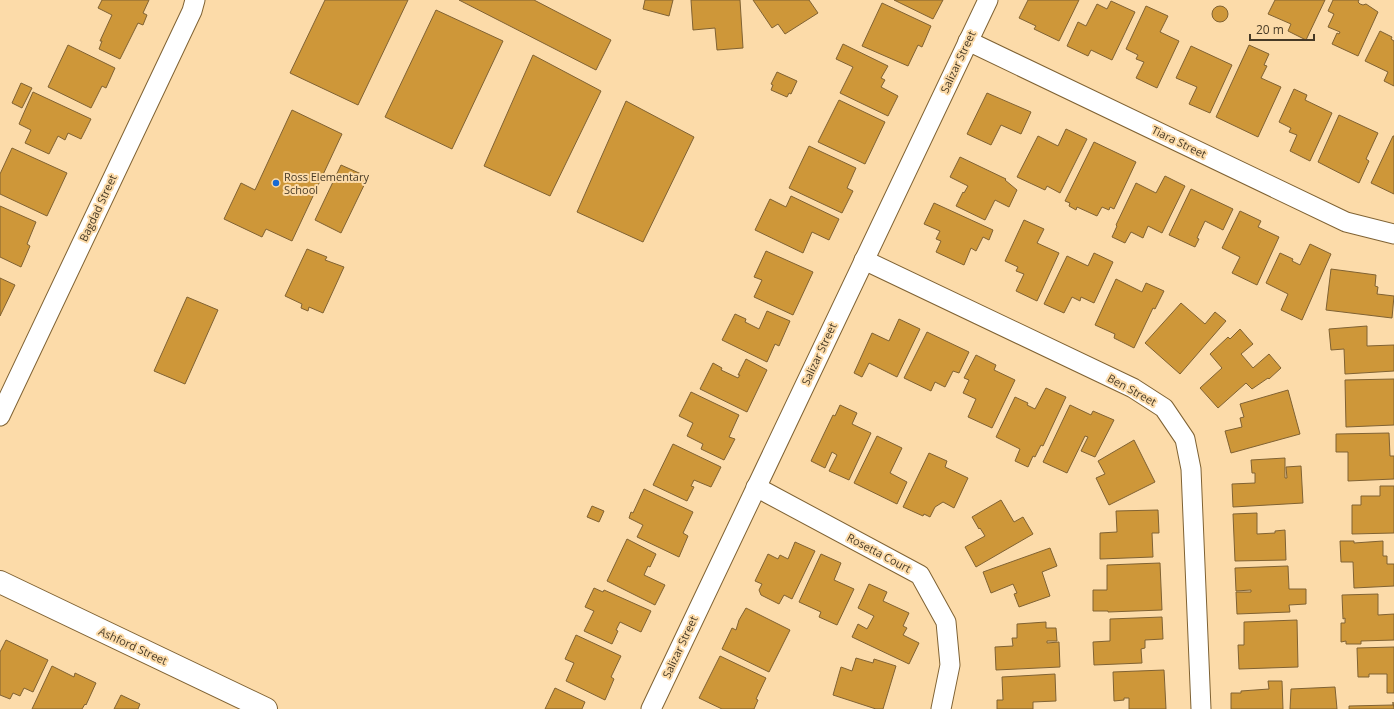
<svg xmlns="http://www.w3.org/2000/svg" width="1394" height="709" font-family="'Open Sans',sans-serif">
	<rect width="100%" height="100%" fill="#fcdba9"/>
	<g fill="#ce9739" stroke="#806233">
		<polygon points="102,0 149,0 143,13 147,15 143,25 138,23 120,59 99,49 102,41 100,41 112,15 98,8"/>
		<polygon points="325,0 408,0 358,105 290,73"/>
		<polygon points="459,0 534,0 611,40 596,70"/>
		<polygon points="645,0 673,0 669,16 643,9"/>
		<polygon points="691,0 740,0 743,48 717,50 715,28 693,30"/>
		<polygon points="753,0 809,0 818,13 785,34 778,24 772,28"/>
		<polygon points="894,0 943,0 933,19"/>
		<polygon points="1028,0 1079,0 1059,41 1034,29 1036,26 1019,18"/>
		<polygon points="1275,0 1325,0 1306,40 1288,31 1291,24 1268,14"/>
		<polygon points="1333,0 1359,0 1358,2 1360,4 1363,5 1366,4 1378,12 1358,56 1332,44 1337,33 1339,34 1340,32 1328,27 1334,14 1328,11"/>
		<polygon points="1111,1 1135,12 1112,60 1091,50 1088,56 1067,46 1078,22 1086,26 1097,4 1107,9"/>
		<polygon points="882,3 931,26 922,47 918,45 908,66 862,46"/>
		<circle cx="1220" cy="14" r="8"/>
		<polygon points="1146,6 1168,16 1160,32 1179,41 1157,88 1136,78 1144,62 1136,59 1138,55 1126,49"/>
		<polygon points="436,10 503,41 452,149 385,117"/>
		<polygon points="1380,31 1392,37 1391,39 1394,41 1394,86 1384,81 1388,72 1365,61"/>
		<polygon points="843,44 888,66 881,78 885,80 881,87 898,96 888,116 840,93 853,67 836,59"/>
		<polygon points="68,45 115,68 106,88 102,86 91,108 48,87"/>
		<polygon points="1249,45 1269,54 1264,65 1267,66 1261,78 1281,87 1258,137 1216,117"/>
		<polygon points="1191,46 1232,65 1210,113 1189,104 1197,87 1176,78"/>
		<polygon points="533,55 601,91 550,196 484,166"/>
		<polygon points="777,72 797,81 791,94 789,93 787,97 771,90 773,85 771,84"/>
		<polygon points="21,83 32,88 22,108 12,103"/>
		<polygon points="1294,89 1307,95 1305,100 1332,113 1310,161 1290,151 1297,135 1289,132 1291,128 1279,122"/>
		<polygon points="33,92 91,119 81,139 68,133 65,140 58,136 49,154 25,143 31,130 19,124"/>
		<polygon points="987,93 1031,112 1021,134 1001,125 991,145 967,134"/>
		<polygon points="839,100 885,122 865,164 818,142"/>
		<polygon points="626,101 694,137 643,242 577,212"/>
		<polygon points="292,110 342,134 292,241 266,229 262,237 224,219 241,183 255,190"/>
		<polygon points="1339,115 1378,133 1366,159 1369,161 1359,183 1318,162"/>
		<polygon points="1066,129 1087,139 1060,193 1047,186 1045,190 1017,177 1038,136 1058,146"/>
		<polygon points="1393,136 1394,136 1394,194 1371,183"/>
		<polygon points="1094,142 1136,162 1114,209 1110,207 1109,210 1102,207 1097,216 1077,207 1076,210 1069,206 1070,203 1065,201"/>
		<polygon points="809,146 856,168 847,188 853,191 842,213 789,188"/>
		<polygon points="12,148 67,173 47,216 0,194 0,174"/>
		<polygon points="960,157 1006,179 1005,180 1017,190 1009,207 995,200 985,220 956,206 963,192 964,193 968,186 950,177"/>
		<polygon points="341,165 368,177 341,233 315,220"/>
		<polygon points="1165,176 1185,186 1162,233 1148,226 1143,238 1131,232 1125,243 1112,237 1117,226 1116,225 1136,183 1156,193"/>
		<polygon points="1191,189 1233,209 1223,230 1205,221 1197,238 1199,239 1195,247 1169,235"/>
		<polygon points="791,196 839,219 829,240 812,232 803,253 755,230 770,199 786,207"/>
		<polygon points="934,203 993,230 989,240 983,237 976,251 971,248 964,265 936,252 941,241 936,239 940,231 924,224"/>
		<polygon points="0,206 36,222 27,244 30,246 21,267 0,257"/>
		<polygon points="1240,211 1261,221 1258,227 1279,237 1257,285 1232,273 1240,257 1222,248"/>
		<polygon points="1024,220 1044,229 1037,243 1059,253 1037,301 1016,291 1024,274 1016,271 1018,267 1005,261"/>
		<polygon points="1310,244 1331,254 1302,320 1281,310 1288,294 1266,283 1280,253 1293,259 1292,261 1300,265"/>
		<polygon points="307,249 327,257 325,260 344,267 323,313 309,307 308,311 301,308 302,304 285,296"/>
		<polygon points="766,251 813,272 793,315 754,297 762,280 754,277"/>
		<polygon points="1094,253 1113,262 1094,303 1081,297 1080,301 1072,297 1064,313 1044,304 1067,256 1088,266"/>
		<polygon points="1331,269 1376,275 1375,286 1378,287 1377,294 1394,296 1392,318 1326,310"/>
		<polygon points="0,278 15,285 0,316"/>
		<polygon points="1116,279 1142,292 1146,283 1164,291 1155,309 1153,308 1134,348 1114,338 1115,334 1095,325"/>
		<polygon points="187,297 218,310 185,384 154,371"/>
		<polygon points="1181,303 1205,324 1215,312 1226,321 1180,374 1145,343"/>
		<polygon points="767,311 790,321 779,346 775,344 767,362 722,340 735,314 746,319 745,322 759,329"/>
		<polygon points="899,319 920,329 897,377 869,363 862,377 854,373 872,333 889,341"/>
		<polygon points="1367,326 1367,346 1394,345 1394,371 1345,374 1344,349 1331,350 1329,329"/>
		<polygon points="1240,329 1253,344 1241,354 1253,368 1269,354 1281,368 1269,379 1268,378 1252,389 1246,383 1218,408 1200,388 1222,368 1210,354 1228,337 1230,339"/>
		<polygon points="927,332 969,352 959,373 953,371 945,387 935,382 931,391 904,378"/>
		<polygon points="976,355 996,365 994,370 1015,380 992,428 968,417 976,399 963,393 969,380 964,378"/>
		<polygon points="746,359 767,370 747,412 700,389 713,363 722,368 721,370 738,378 740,375 738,375"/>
		<polygon points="1394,379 1394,425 1346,427 1345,380"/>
		<polygon points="1046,388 1066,397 1043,446 1041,445 1035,457 1033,456 1028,467 1015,461 1020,449 996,437 1015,397 1028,403 1027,405 1035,409"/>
		<polygon points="1288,390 1300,434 1231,453 1225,431 1242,427 1240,418 1244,417 1240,404"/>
		<polygon points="691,392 739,415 729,437 735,439 724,460 701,449 703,444 687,436 693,423 679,416"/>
		<polygon points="840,405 857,413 852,424 871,433 849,480 829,471 837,455 832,452 825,468 811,461 833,415 835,416"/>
		<polygon points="1070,405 1091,415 1093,411 1114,420 1095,457 1081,451 1088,437 1085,436 1067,473 1043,462"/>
		<polygon points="1389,433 1390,456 1394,456 1394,479 1348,481 1348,452 1336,452 1336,434"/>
		<polygon points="877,436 902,448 890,473 907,482 897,504 854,483"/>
		<polygon points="1134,440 1155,482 1109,505 1096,478 1105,474 1098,461"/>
		<polygon points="673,444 721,467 711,487 694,480 691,486 694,487 687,501 653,485"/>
		<polygon points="929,453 947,461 945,467 968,478 954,508 943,502 935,507 930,517 924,514 923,516 903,507"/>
		<polygon points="1285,458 1285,478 1287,478 1286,467 1301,466 1303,503 1233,507 1232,484 1255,483 1255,473 1252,473 1251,460"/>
		<polygon points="1380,486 1394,486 1394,533 1352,534 1352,505 1361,505 1361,496 1380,496"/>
		<polygon points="644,489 693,512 683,533 688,536 679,557 637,537 643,525 629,518 631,512 633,513"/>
		<polygon points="1001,500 1014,522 1023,517 1033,534 976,567 965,547 985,536 980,528 979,529 972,517"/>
		<polygon points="592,506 604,511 599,522 587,517"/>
		<polygon points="1158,510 1159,533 1152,533 1153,557 1100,559 1100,533 1117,532 1116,511"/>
		<polygon points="1257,513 1257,534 1275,533 1275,531 1285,530 1286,560 1235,561 1233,514"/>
		<polygon points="627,539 656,554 650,567 648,566 644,575 665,585 655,605 607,581"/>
		<polygon points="1340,541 1354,541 1354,543 1383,541 1383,556 1387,556 1387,564 1394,564 1394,586 1354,588 1353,562 1341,562"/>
		<polygon points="795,542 815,551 792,599 784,595 779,604 761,595 759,590 762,584 755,581 768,554 778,559 780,555 788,559"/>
		<polygon points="1050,548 1057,566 1042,572 1050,596 1019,607 1014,594 1017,593 1013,584 991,593 983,572"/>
		<polygon points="821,554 841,563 834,580 854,589 837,625 819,617 821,612 799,602"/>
		<polygon points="1160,563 1162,610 1108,612 1108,611 1093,611 1093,590 1107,590 1107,565"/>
		<polygon points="1288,566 1289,589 1306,589 1306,604 1289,605 1290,612 1237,614 1236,592 1251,592 1251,590 1236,591 1235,568"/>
		<polygon points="869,584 887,592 883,601 909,613 903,626 907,628 903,635 919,643 909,664 852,637 858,624 867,629 874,616 858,608"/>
		<polygon points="594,588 603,592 604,590 651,611 641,632 620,622 616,630 618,631 612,644 584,631 594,611 585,607"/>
		<polygon points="1378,594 1378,615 1394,614 1394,640 1361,641 1361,644 1346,644 1346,641 1341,642 1341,623 1345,623 1345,618 1343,619 1342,595"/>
		<polygon points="746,608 790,630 769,672 722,649 732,628 736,630 739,620"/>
		<polygon points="1162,617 1163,639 1145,640 1145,648 1141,649 1142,663 1094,665 1093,642 1110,641 1110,619"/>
		<polygon points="1297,620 1298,667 1239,669 1238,645 1244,645 1244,622"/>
		<polygon points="1046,622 1046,628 1056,628 1057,641 1047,641 1047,643 1059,642 1060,667 996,670 995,647 1013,646 1012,638 1017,638 1017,624"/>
		<polygon points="576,635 621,656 611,677 614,679 605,700 566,681 574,663 565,659"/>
		<polygon points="6,640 48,660 33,692 24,688 20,696 13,693 10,699 0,695 0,652"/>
		<polygon points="1394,647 1394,693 1387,693 1387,674 1369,674 1369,677 1358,677 1357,648"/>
		<polygon points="720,656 766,678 756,699 758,700 754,709 722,709 699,698"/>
		<polygon points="856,658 873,663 874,659 896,666 883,709 876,709 833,695 841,667 852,671"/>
		<polygon points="52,666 74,677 75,673 96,683 86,705 85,704 82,709 32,709"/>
		<polygon points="1164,670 1166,709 1129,709 1129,698 1124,698 1124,700 1114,701 1113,672"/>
		<polygon points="1055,674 1056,701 1033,702 1033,709 997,709 997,700 1003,700 1002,677"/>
		<polygon points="1268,681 1282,681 1283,709 1231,709 1231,693 1241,693 1241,691 1269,689"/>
		<polygon points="1335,687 1337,709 1290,709 1291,689"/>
		<polygon points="555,688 585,702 582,709 545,709"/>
		<polygon points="121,695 140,704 138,709 114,709"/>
		<polygon points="1393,702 1394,709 1349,709 1349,706 1393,705"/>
	</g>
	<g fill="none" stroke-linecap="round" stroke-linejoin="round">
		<defs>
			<g id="minor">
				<polyline points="968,41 1346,222 1394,234"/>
				<polyline points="864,260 1133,388 1164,408 1185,439 1191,469 1201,709"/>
				<polyline points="0,416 192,11 195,0"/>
				<polyline points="756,487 920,575 946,622 950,665 941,709"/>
				<polyline points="651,709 988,0"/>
			</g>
			<polyline id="tertiary" points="0,582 266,709"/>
		</defs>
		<use href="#minor" stroke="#7f6233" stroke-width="21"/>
		<use href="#tertiary" stroke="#7f6233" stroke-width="24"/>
		<use href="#minor" stroke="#fff" stroke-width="19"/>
		<use href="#tertiary" stroke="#fff" stroke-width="22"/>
	</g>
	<circle fill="#176ad4" stroke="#fcdba9" stroke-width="1.5" cx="276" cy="183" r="4"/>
	<g text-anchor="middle" stroke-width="4" stroke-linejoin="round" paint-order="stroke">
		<g font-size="11" fill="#473a26" stroke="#fcdba9">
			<text transform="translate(958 62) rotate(-65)" y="4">Salizar Street</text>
			<text transform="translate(1179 142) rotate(26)" y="4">Tiara Street</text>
			<text transform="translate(98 208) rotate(-65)" y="4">Bagdad Street</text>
			<text transform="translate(819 354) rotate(-65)" y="4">Salizar Street</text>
			<text transform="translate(1132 390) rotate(29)" y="4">Ben Street</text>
			<text transform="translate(879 553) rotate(28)" y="4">Rosetta Court</text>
			<text transform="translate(133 646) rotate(25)" y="4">Ashford Street</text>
			<text transform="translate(680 647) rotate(-65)" y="4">Salizar Street</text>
		</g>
		<g font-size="11" fill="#473a26" stroke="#fcdba9" text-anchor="start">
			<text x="284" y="181">Ross Elementary<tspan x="284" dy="13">School</tspan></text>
		</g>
	</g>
	<path d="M1250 34v6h64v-6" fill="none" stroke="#473a26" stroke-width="2"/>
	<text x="1256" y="34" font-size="12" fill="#473a26" stroke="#fcdba9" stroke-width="3" paint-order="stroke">20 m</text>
</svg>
